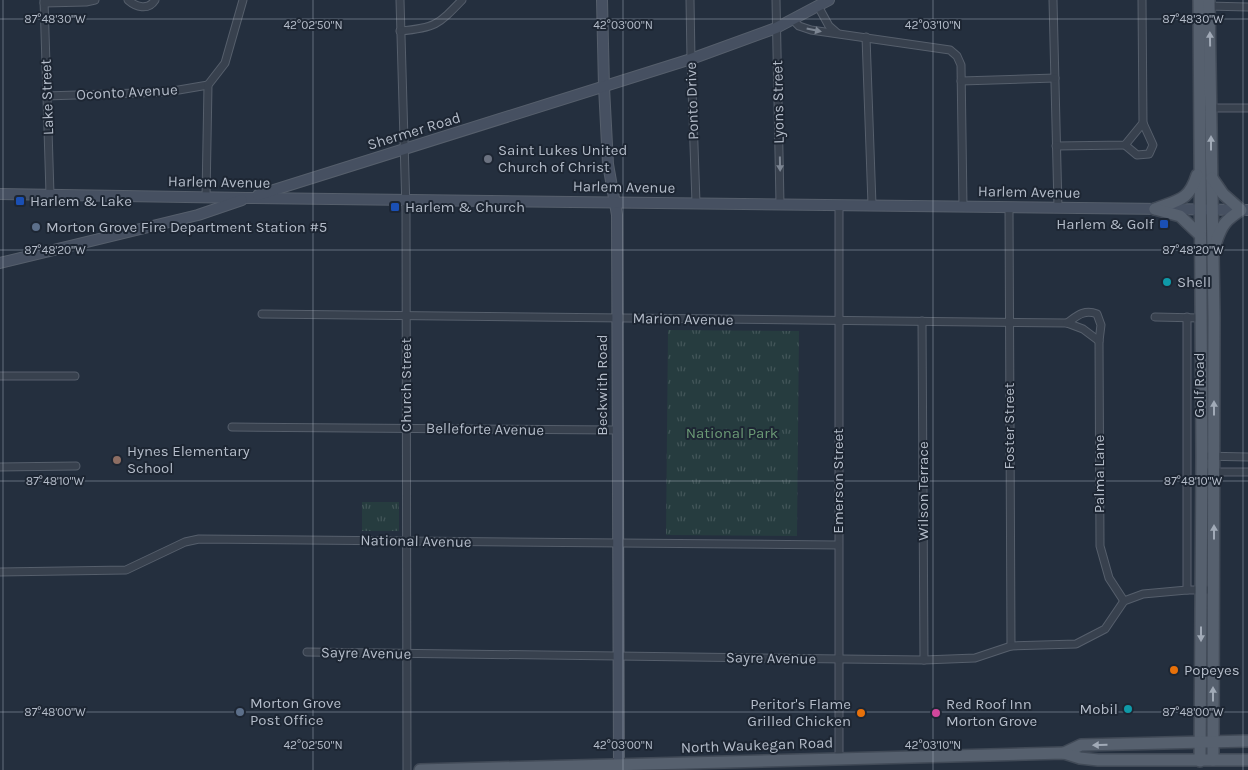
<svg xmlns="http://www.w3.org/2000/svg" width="1248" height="770" font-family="Karla,sans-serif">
	<defs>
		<pattern id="park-tufts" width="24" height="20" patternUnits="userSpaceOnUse" patternTransform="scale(1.25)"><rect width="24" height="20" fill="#263c3f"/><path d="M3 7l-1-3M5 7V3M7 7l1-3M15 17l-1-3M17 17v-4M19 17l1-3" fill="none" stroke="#435659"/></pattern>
	</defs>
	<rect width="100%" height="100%" fill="#242f3e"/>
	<g fill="url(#park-tufts)">
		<polygon points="668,330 799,331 797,536 666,535"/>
		<rect x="362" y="502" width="37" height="29"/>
	</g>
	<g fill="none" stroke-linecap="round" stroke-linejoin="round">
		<defs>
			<g id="street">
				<polyline points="44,0 50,194"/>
				<path d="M 128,0 C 136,7 148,11 155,0"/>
				<polyline points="400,0 406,210 407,770"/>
				<polyline points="690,0 691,59 696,203"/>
				<polyline points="776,0 780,204"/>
				<polyline points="1053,0 1058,208"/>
				<polyline points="44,3 86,2 95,0"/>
				<polyline points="818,6 829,26 837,33"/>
				<polyline points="1207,6 1248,7"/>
				<polyline points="793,20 799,26 811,30 950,50 957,56 961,65 963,206"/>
				<path d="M 400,31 C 435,28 438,25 462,0"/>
				<polyline points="866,37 872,205"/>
				<polyline points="961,81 1055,78"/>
				<polyline points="46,96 167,92 208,85"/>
				<polyline points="1208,108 1248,108"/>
				<polyline points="1125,145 1137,155 1149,154 1153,145 1143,123"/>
				<polyline points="1056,146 1125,145 1143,123 1142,0"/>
				<polyline points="206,197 208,85 225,63 243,0"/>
				<polyline points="839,205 839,758"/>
				<polyline points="1009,207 1011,646"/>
				<polyline points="262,314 1067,323 1083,329 1099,341"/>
				<polyline points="1155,317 1200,318"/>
				<polyline points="1187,317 1187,590"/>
				<polyline points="922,321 924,660"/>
				<path d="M 1067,323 C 1077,316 1084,309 1097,314 L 1101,325 L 1099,341 L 1100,546 L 1109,578 L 1124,601"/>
				<polyline points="0,376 75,376"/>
				<polyline points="232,427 617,430"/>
				<polyline points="1202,456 1248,457"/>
				<polyline points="0,467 76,466"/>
				<polyline points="1202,472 1248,472"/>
				<polyline points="0,572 126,570 185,542 199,539 838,545"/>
				<polyline points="307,652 924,660 975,658 1011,646 1076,644 1105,629 1124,601 1143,594 1187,590 1214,590"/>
			</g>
			<g id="secondary">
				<polyline points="602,0 604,87 608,164 617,215 619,770"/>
				<polyline points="0,194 247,198 1248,210"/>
				<polyline points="258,195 691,59 776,28 829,0"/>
				<polyline points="0,263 198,215 242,200"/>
			</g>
			<g id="primary">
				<polyline points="1199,0 1202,456 1200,761"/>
				<polyline points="1209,0 1214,317 1213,760"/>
				<path d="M 1212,178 L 1223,194 L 1241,210 C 1226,220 1222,224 1216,242"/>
				<path d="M 1155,209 C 1178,200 1189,201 1197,175"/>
				<polyline points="1155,209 1180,216 1200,235"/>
				<polyline points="1064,753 1081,745 1248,741"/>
				<polyline points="420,770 1064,753 1080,758 1098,760 1248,760"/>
			</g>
		</defs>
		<use href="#street" stroke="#565f6c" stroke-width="9"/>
		<use href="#secondary" stroke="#565f6c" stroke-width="12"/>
		<use href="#primary" stroke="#414a57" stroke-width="14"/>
		<use href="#street" stroke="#38414e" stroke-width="7"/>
		<use href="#secondary" stroke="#465061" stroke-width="10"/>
		<use href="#primary" stroke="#56606e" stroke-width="11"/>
	</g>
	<defs><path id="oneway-solid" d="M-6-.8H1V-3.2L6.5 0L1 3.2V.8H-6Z" transform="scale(1.25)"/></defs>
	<g fill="#7c8592">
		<use href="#oneway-solid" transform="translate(814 30) rotate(12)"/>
		<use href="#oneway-solid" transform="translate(780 164) rotate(89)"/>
	</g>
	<g fill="#a1aab7">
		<use href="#oneway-solid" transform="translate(1210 39) rotate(-91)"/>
		<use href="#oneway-solid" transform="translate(1211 143) rotate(-90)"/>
		<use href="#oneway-solid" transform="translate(1214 408) rotate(-90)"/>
		<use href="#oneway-solid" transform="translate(1214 532) rotate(-90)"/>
		<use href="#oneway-solid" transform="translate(1201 634) rotate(90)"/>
		<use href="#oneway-solid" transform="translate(1213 694) rotate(-90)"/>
		<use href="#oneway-solid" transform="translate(1100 745) rotate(179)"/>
	</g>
	<path fill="none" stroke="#b4bcc9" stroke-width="1" stroke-opacity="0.45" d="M 3,0 L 3,770M 313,0 L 313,770M 623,0 L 623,770M 933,0 L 933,770M 1243,0 L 1243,770M 0,19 L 1248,19M 0,250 L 1248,250M 0,481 L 1248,481M 0,712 L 1248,712"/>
	<circle fill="#6b7280" stroke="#1d2633" stroke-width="2" cx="488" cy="159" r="5"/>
	<g fill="#1a4fb4" stroke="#1d2633" stroke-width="2">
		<rect x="15" y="196" width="10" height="10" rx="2.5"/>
		<rect x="390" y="202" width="10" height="10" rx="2.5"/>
		<rect x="1159" y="219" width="10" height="10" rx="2.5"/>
	</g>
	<g fill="#5c6f8a" stroke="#1d2633" stroke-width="2">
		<circle cx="36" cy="227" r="5"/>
		<circle cx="240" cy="712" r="5"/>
	</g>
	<g fill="#0f9aa8" stroke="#1d2633" stroke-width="2">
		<circle cx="1167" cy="282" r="5"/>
		<circle cx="1128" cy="709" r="5"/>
	</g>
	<circle fill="#8d6e63" stroke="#1d2633" stroke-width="2" cx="117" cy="460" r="5"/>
	<g fill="#e8710a" stroke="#1d2633" stroke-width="2">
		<circle cx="1174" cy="670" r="5"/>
		<circle cx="861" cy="713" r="5"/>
	</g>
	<circle fill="#d1479c" stroke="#1d2633" stroke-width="2" cx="936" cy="713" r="5"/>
	<g text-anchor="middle" stroke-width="4" stroke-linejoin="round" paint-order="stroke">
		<g font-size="15" fill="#b4bcc9" stroke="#1d2633">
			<text transform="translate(127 92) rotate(-3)" y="5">Oconto Avenue</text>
			<text transform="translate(47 97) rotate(-92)" y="5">Lake Street</text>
			<text transform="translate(692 101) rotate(-92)" y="5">Ponto Drive</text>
			<text transform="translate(778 102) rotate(-91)" y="5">Lyons Street</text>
			<text transform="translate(414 131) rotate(-17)" y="5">Shermer Road</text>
			<text transform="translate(219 182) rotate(1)" y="5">Harlem Avenue</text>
			<text transform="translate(624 187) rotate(1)" y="5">Harlem Avenue</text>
			<text transform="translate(1029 192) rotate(1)" y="5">Harlem Avenue</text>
			<text transform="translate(683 319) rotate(1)" y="5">Marion Avenue</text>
			<text transform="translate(406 385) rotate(-90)" y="5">Church Street</text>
			<text transform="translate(602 385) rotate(-90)" y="5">Beckwith Road</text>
			<text transform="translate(1199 385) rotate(-90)" y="5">Golf Road</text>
			<text transform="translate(1009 426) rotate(-90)" y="5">Foster Street</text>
			<text transform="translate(485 429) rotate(1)" y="5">Belleforte Avenue</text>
			<text transform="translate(1099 474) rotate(-90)" y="5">Palma Lane</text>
			<text transform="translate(838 481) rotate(-90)" y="5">Emerson Street</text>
			<text transform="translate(923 491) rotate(-90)" y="5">Wilson Terrace</text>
			<text transform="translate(416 541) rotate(1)" y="5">National Avenue</text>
			<text transform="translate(366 653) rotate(1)" y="5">Sayre Avenue</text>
			<text transform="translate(771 658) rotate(1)" y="5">Sayre Avenue</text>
			<text transform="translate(757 745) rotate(-2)" y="5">North Waukegan Road</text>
		</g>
		<g font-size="15" fill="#b4bcc9" stroke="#1d2633" text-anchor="start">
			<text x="498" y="155">Saint Lukes United<tspan x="498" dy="17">Church of Christ</tspan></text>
			<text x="30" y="206">Harlem &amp; Lake</text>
			<text x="405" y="212">Harlem &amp; Church</text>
			<text x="1154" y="229" text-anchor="end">Harlem &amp; Golf</text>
			<text x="46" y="232">Morton Grove Fire Department Station #5</text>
			<text x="1177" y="287">Shell</text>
			<text x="127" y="456">Hynes Elementary<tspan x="127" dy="17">School</tspan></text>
			<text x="1184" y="675">Popeyes</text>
			<text x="250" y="708">Morton Grove<tspan x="250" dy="17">Post Office</tspan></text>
			<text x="851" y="709" text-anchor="end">Peritor's Flame<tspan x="851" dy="17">Grilled Chicken</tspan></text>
			<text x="946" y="709">Red Roof Inn<tspan x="946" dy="17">Morton Grove</tspan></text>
			<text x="1118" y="714" text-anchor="end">Mobil</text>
		</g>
		<g font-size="15" fill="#6b9a76" stroke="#1d2633">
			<text x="732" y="438">National Park</text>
		</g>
	</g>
	<g font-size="12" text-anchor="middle" fill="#b4bcc9" stroke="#1d2633" stroke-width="4" stroke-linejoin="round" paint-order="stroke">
		<text x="1193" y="23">87°48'30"W</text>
		<text x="55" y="23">87°48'30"W</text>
		<text x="313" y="29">42°02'50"N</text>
		<text x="623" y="29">42°03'00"N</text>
		<text x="933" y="29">42°03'10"N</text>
		<text x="1193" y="254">87°48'20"W</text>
		<text x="55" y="254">87°48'20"W</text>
		<text x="1193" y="485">87°48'10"W</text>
		<text x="55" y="485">87°48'10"W</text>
		<text x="55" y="716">87°48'00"W</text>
		<text x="1193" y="716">87°48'00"W</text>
		<text x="313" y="749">42°02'50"N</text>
		<text x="623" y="749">42°03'00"N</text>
		<text x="933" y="749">42°03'10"N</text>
	</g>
</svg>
